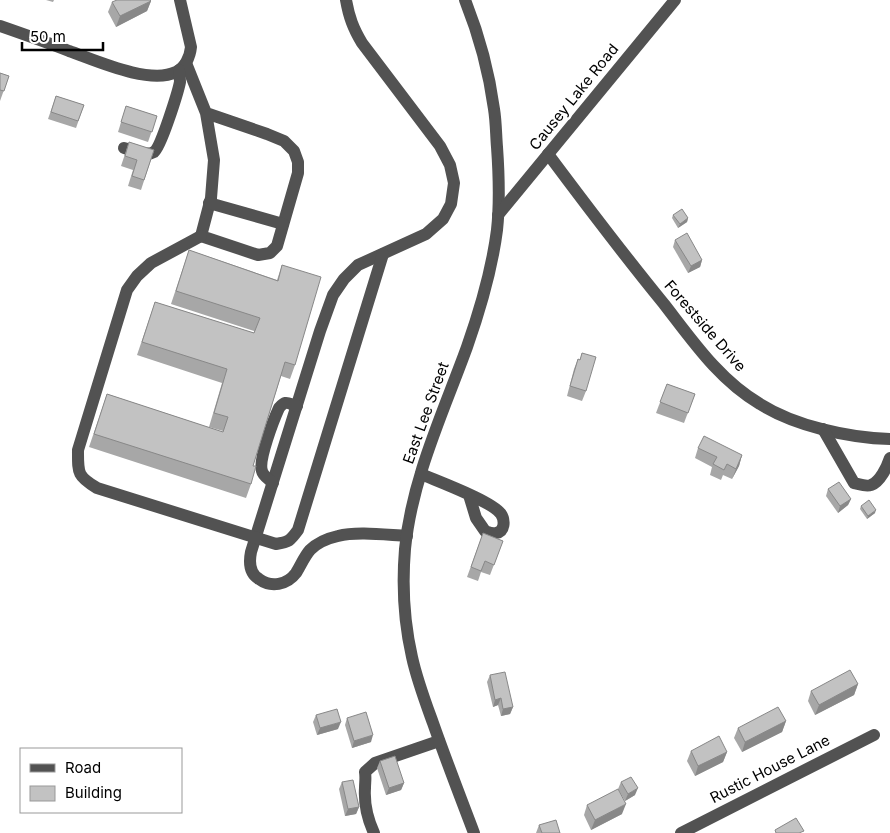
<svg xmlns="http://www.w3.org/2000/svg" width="890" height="833" font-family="Inter,sans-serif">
	<rect width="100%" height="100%" fill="#fff"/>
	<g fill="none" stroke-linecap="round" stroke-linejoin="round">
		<g stroke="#525252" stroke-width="12">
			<path d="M 346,0 C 349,17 353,28 362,43 L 440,146 L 450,165 L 454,183 L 451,204 L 443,219 L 426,234 L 358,265 L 344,279 L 333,295 L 320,331 L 251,552 C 249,562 249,573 259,579 C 271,588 287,585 296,573 C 301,565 304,557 310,550 C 317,543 329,538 338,536 C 357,531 387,535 407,536"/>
			<path d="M 465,0 C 479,35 489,72 494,109 C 496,121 496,135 497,147 C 499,175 500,202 497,230 C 492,269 480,310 467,347 C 443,413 412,478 405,549 C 402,585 404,622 412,657 C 417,680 425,701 433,723 C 446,760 460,796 474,833"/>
			<path d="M 0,26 C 23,34 46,42 69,51 C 95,60 149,85 176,72 C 185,68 190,57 191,47 L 180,0"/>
			<polyline points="186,63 206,113 214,160 211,198 201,236 258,255 270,253 277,246 298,173 298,162 294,151 284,141 267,134 206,113"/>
			<path d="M 124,148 C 132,150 145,157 154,152 C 161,147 178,92 180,82 C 180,78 179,74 179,70"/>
			<path d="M 548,154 C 586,205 624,255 664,304 C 692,340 719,380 760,404 C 795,426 849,438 890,439"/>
			<polyline points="209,203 283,224"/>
			<polyline points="498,215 675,0"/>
			<path d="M 201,236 L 151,263 L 137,276 L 127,290 L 78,450 C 78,473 77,476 97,488 L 276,544 C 289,542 290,541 298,530 L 383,254"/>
			<path d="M 823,429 L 854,483 C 859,484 866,487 871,485 C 880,482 887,467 890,458"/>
			<path d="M 421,474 C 437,481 492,501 501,514 C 505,520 505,532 496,533 C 492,534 488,532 485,531 L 476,518 L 469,495"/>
			<path d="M 273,483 C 269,479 263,476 262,471 C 258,460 274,419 279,408 C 286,400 287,403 297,406"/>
			<path d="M 374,833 C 368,820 364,803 365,788 C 365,782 366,778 365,772 L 375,763 L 439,741"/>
			<polyline points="681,833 874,735"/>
		</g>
	</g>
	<g fill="#a7a7a7">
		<polygon points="46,0 54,0 53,2"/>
		<polygon points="151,1 147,11 116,27 108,12 112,2"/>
		<polygon points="0,73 9,76 0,101"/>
		<polygon points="56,96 84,105 76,128 48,119"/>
		<polygon points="126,106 157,116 148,142 118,132"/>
		<polygon points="129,142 154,150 141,190 128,186 133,170 121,166"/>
		<polygon points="673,215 688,218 687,222 678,228 672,218"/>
		<polygon points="675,240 702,260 700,267 688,273 673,247"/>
		<polygon points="189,250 277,280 282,265 295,365 290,379 281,376 253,466 251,484 246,498 89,447 107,394 223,432 223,431 209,427 222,383 137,355 155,302 254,333 254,331 171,304"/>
		<polygon points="582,353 586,391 582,401 567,396 574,369 578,359 580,360"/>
		<polygon points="667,384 695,394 684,423 656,413"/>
		<polygon points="698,448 742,455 739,466 732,479 723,475 721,480 710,475 712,467 695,458"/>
		<polygon points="828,489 851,499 848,505 838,513 826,496"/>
		<polygon points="861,506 875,513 867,519 860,509"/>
		<polygon points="483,533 503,541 490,575 481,572 478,581 467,577"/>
		<polygon points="490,675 513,707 510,714 501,716 498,705 493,707 487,682"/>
		<polygon points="858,684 854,695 815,715 808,701 811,691"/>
		<polygon points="316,715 338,729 317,735 313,722"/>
		<polygon points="347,718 371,742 352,748 345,725"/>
		<polygon points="786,721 782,732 742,752 734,738 738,728"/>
		<polygon points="691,751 727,752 723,762 695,776 687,761"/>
		<polygon points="380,761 404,783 401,790 386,795 377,768"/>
		<polygon points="342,782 359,807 356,814 345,816 339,789"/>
		<polygon points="621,782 635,795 625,801 618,789"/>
		<polygon points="587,805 622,814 591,830 584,815"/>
		<polygon points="539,825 560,833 536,833"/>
	</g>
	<g fill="#888">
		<polygon points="151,1 147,11 116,27 120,16"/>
		<polygon points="688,218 687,222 678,228 680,224"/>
		<polygon points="702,260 700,267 688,273 691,266"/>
		<polygon points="742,455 739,466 732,479 736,469"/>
		<polygon points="851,499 848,505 838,513 840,506"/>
		<polygon points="876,510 875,513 867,519 868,516"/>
		<polygon points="858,684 854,695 815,715 819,705"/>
		<polygon points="501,698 498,705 493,707 495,700"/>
		<polygon points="513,707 510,714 501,716 503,709"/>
		<polygon points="786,721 782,732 742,752 745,742"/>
		<polygon points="341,722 338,729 317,735 320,728"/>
		<polygon points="373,735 371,742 352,748 354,741"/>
		<polygon points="727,752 723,762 695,776 698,766"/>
		<polygon points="404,783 401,790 386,795 389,788"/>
		<polygon points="638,788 635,795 625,801 628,794"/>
		<polygon points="626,804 622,814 591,830 595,820"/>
		<polygon points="359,807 356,814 345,816 348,809"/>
	</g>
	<g fill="#c2c2c2" stroke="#888">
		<polygon points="117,0 150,0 151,1 120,16 112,2"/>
		<polygon points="0,73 9,76 4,91 0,90"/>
		<polygon points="56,96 84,105 78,121 51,112"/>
		<polygon points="126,106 157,116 152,132 121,122"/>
		<polygon points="129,142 154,150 144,180 132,176 137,160 125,156"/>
		<polygon points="682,209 688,218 680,224 673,215"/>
		<polygon points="687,233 702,260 691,266 675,240"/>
		<polygon points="189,250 278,281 282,265 321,277 295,365 285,362 253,466 256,466 251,484 94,434 107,394 223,432 228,417 214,413 227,369 142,342 155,302 254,333 260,318 176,291"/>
		<polygon points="582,353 596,357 586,391 570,386 578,359 580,360"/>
		<polygon points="667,384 695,394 688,413 660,402"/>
		<polygon points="704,436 742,455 736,469 727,464 724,470 713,464 717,457 698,448"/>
		<polygon points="839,482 851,499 840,506 828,489"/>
		<polygon points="869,500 876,510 868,516 861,506"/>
		<polygon points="483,533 503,541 494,565 485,561 481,571 471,567"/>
		<polygon points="850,670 858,684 819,705 811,691"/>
		<polygon points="505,672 513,707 503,709 501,698 495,700 490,675"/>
		<polygon points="778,707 786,721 745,742 738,728"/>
		<polygon points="337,709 341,722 320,728 316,715"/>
		<polygon points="366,712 373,735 354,741 347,718"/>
		<polygon points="719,736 727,752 698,766 691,751"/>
		<polygon points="395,756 404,783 389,788 380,761"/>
		<polygon points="631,777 638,788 628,794 621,782"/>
		<polygon points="353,780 359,807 348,809 342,782"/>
		<polygon points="618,789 626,804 595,820 587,805"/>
		<polygon points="796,818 804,831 799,833 776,833 775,830"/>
		<polygon points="556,820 560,833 542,833 539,825"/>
	</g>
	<g text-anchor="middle" stroke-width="5" stroke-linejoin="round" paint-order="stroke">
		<g font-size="15" fill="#000" stroke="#fff">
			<text transform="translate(574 97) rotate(-51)" y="5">Causey Lake Road</text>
			<text transform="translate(705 326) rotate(49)" y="5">Forestside Drive</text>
			<text transform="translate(426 413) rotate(-70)" y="5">East Lee Street</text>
			<text transform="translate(770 769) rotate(-27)" y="5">Rustic House Lane</text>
		</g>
	</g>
	<rect x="20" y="748" width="162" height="65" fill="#ffffff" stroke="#999999"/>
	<rect x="30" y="764" width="25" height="8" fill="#525252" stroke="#999999"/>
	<text x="65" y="773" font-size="15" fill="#000000">Road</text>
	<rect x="30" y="786" width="25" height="15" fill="#c2c2c2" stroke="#999999"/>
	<text x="65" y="798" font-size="15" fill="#000000">Building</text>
	<path d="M22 42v8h81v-8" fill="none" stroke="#000000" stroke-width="2.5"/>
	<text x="30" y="42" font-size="15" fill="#000000" stroke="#ffffff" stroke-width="4" paint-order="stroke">50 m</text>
</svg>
